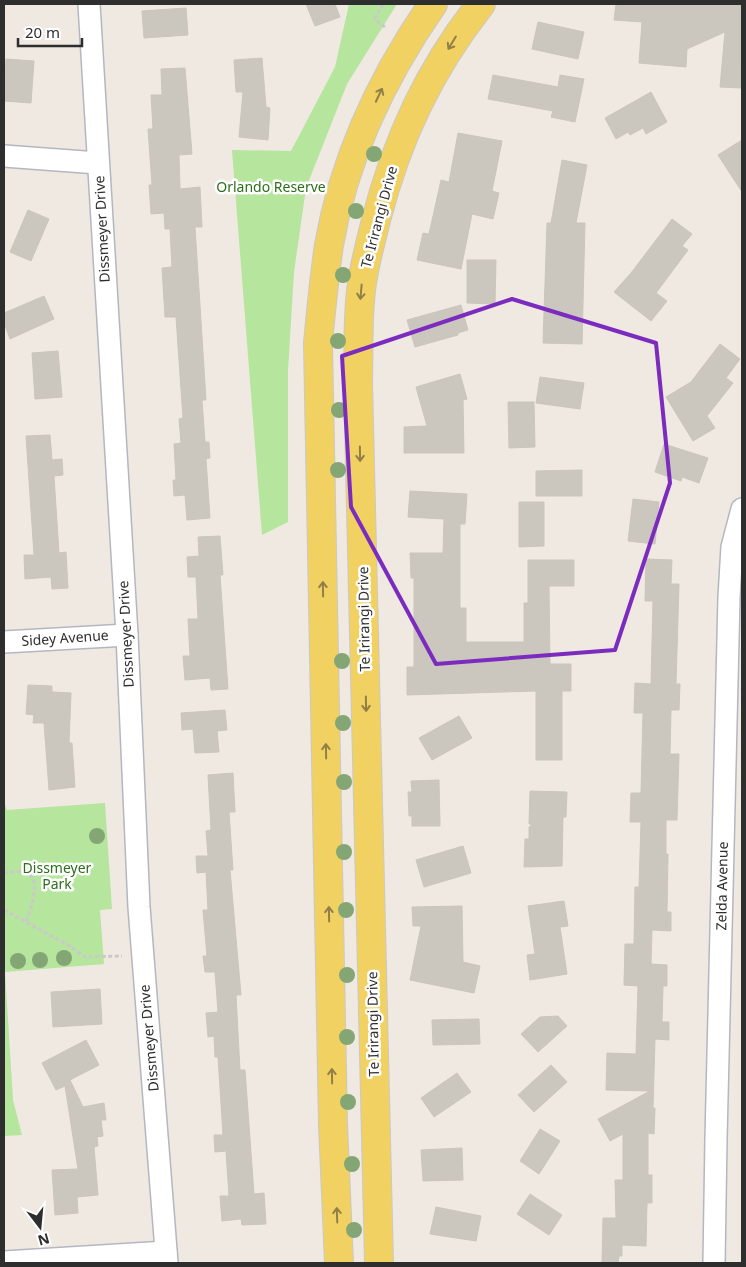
<svg xmlns="http://www.w3.org/2000/svg" width="746" height="1267" font-family="'Noto Sans',sans-serif">
	<rect width="100%" height="100%" fill="#efe9e1"/>
	<g fill="#b6e59e">
		<polygon points="349,4 397,4 347,84 306,188 294,272 288,371 288,522 262,535 232,150 291,151 335,67"/>
		<polygon points="4,802 7,810 105,803 112,909 100,910 104,964 5,972 13,1100 22,1135 4,1136"/>
	</g>
	<g fill="#cbc7bf" stroke="#cbc5ba">
		<polygon points="306,4 335,4 340,17 315,26"/>
		<polygon points="616,4 742,4 741,88 720,87 725,32 687,49 686,67 639,63 642,22 614,20"/>
		<polygon points="186,8 188,35 144,38 142,11"/>
		<polygon points="538,22 584,32 578,59 532,49"/>
		<polygon points="262,58 266,107 270,108 268,140 239,137 243,92 236,92 234,60"/>
		<polygon points="6,59 34,61 31,103 4,101"/>
		<polygon points="185,68 192,154 179,155 180,189 200,187 202,227 195,227 206,400 202,400 205,442 209,442 210,458 206,459 210,518 187,520 185,495 174,496 173,480 176,480 174,444 181,443 179,419 183,418 176,317 165,317 163,284 162,268 172,267 170,229 165,229 164,213 151,214 149,185 152,185 148,129 153,129 151,95 162,95 161,69"/>
		<polygon points="493,75 558,87 560,75 584,79 575,122 551,117 553,111 488,99"/>
		<polygon points="651,92 667,122 646,134 643,128 630,135 628,132 616,139 605,118"/>
		<polygon points="458,133 502,141 492,191 499,193 493,219 472,214 461,269 417,260 423,233 429,234 441,180 449,182"/>
		<polygon points="742,140 742,192 718,155"/>
		<polygon points="562,160 587,165 576,223 585,223 582,344 543,343 547,223 551,223"/>
		<polygon points="28,210 49,219 31,261 10,252"/>
		<polygon points="672,219 692,234 682,246 688,250 656,293 667,301 651,321 614,292 631,273"/>
		<polygon points="467,260 496,260 495,304 467,303"/>
		<polygon points="44,296 54,319 10,339 4,323 4,313"/>
		<polygon points="461,305 468,330 458,333 458,335 415,347 407,320"/>
		<polygon points="720,344 740,359 726,378 733,383 707,416 715,428 693,441 666,397 691,382"/>
		<polygon points="58,351 62,397 35,399 32,353"/>
		<polygon points="460,374 467,399 463,400 464,453 404,453 404,427 427,426 416,387"/>
		<polygon points="540,377 584,383 580,409 536,403"/>
		<polygon points="508,402 534,402 535,447 509,448"/>
		<polygon points="50,435 52,460 62,459 63,475 54,476 59,553 66,552 68,588 52,589 51,577 25,579 24,555 34,555 26,436"/>
		<polygon points="664,444 708,458 699,483 682,477 681,481 655,472"/>
		<polygon points="582,470 582,496 536,496 536,471"/>
		<polygon points="410,491 467,494 465,524 460,524 460,608 466,608 466,642 524,642 524,603 528,603 528,560 574,560 574,586 549,586 550,664 571,664 571,691 562,691 562,760 536,760 536,691 407,695 407,667 414,667 414,578 411,578 410,553 443,553 444,519 408,517"/>
		<polygon points="633,499 659,502 655,544 628,541"/>
		<polygon points="519,502 544,502 544,546 519,547"/>
		<polygon points="220,536 223,575 220,575 228,689 211,690 210,678 185,680 183,656 190,656 188,619 198,619 196,577 188,577 187,557 199,556 198,537"/>
		<polygon points="646,559 672,560 671,584 679,584 676,684 680,684 679,710 671,710 670,754 679,754 677,820 666,820 666,854 668,854 667,912 671,912 671,931 652,930 651,964 667,965 667,986 663,986 662,1022 669,1022 669,1040 655,1039 653,1108 655,1108 654,1134 648,1133 648,1175 652,1175 652,1203 647,1203 646,1246 622,1245 622,1256 619,1256 618,1263 602,1263 603,1218 616,1218 615,1180 623,1180 623,1134 610,1141 598,1119 650,1091 606,1090 607,1053 636,1054 638,986 624,985 625,944 634,944 635,887 639,887 641,822 630,822 631,793 641,793 643,713 634,713 635,683 651,684 653,601 645,601"/>
		<polygon points="28,685 52,686 52,692 71,693 69,743 72,743 75,787 49,790 44,723 33,723 34,715 26,714"/>
		<polygon points="225,710 227,730 217,731 219,752 195,753 193,729 182,730 181,713"/>
		<polygon points="459,716 472,738 432,760 419,738"/>
		<polygon points="233,773 235,812 229,812 233,870 230,870 241,995 236,995 240,1070 245,1070 254,1194 264,1193 266,1224 242,1225 241,1219 222,1221 220,1196 229,1196 226,1151 215,1152 214,1135 223,1135 218,1057 215,1057 214,1036 208,1037 206,1013 218,1012 215,972 205,972 203,956 207,956 203,910 208,910 206,872 197,873 196,856 208,856 206,831 211,830 208,775"/>
		<polygon points="439,780 440,826 412,826 412,816 409,816 408,792 412,792 411,781"/>
		<polygon points="530,791 567,792 566,817 563,817 562,866 524,867 525,839 529,839 529,827 531,826 531,824 529,824"/>
		<polygon points="463,846 471,873 424,887 416,860"/>
		<polygon points="564,901 568,926 560,927 567,974 530,980 527,955 535,954 528,906"/>
		<polygon points="462,906 463,962 480,966 474,993 410,980 421,926 413,926 412,907"/>
		<polygon points="100,989 102,1024 53,1027 51,992"/>
		<polygon points="558,1016 567,1026 538,1052 521,1034 540,1017"/>
		<polygon points="479,1019 480,1044 433,1045 432,1020"/>
		<polygon points="86,1040 99,1065 70,1080 83,1107 104,1103 106,1120 101,1120 103,1136 97,1137 98,1146 94,1147 98,1195 77,1197 78,1213 55,1215 52,1170 78,1169 65,1086 56,1090 42,1063"/>
		<polygon points="551,1065 567,1082 534,1112 518,1095"/>
		<polygon points="457,1073 471,1092 434,1117 421,1098"/>
		<polygon points="540,1129 560,1141 539,1174 520,1161"/>
		<polygon points="462,1148 463,1180 423,1181 421,1150"/>
		<polygon points="530,1194 562,1215 549,1235 517,1214"/>
		<polygon points="436,1207 481,1216 476,1241 430,1234"/>
	</g>
	<g fill="none" stroke-linecap="round" stroke-linejoin="round">
		<defs>
			<g id="street">
				<polyline points="89,4 127,635 139,907 167,1263"/>
				<polyline points="4,156 98,163"/>
				<polyline points="4,642 127,635"/>
				<polyline points="4,1262 166,1252"/>
				<polyline points="714,1263 716,1139 729,597 732,547 742,509"/>
			</g>
			<g id="primary">
				<path d="M 339,1263 L 333,1125 L 318,343 C 321,311 324,278 329,245 C 344,158 383,76 433,4"/>
				<path d="M 379,1263 L 358,382 C 359,349 357,316 362,283 C 365,262 371,241 376,220 C 397,139 429,70 481,4"/>
			</g>
		</defs>
		<use href="#street" stroke="#b4b7c1" stroke-width="24"/>
		<use href="#primary" stroke="#c9c9c9" stroke-width="30"/>
		<g stroke="#c9c9c9" stroke-width="3" stroke-dasharray="4 2.5" stroke-linecap="butt">
			<polyline points="383,4 375,18 379,23 385,27"/>
			<path d="M 4,873 C 10,872 18,871 24,872 C 44,876 30,910 26,922"/>
			<polyline points="4,910 68,945 85,957 122,956"/>
		</g>
		<use href="#street" stroke="#fff" stroke-width="21"/>
		<use href="#primary" stroke="#f2d163" stroke-width="28"/>
	</g>
	<g fill="#84a574">
		<circle cx="374" cy="154" r="8"/>
		<circle cx="356" cy="211" r="8"/>
		<circle cx="343" cy="275" r="8"/>
		<circle cx="338" cy="341" r="8"/>
		<circle cx="339" cy="410" r="8"/>
		<circle cx="338" cy="470" r="8"/>
		<circle cx="342" cy="661" r="8"/>
		<circle cx="343" cy="723" r="8"/>
		<circle cx="344" cy="782" r="8"/>
		<circle cx="97" cy="836" r="8"/>
		<circle cx="344" cy="852" r="8"/>
		<circle cx="346" cy="910" r="8"/>
		<circle cx="64" cy="958" r="8"/>
		<circle cx="40" cy="960" r="8"/>
		<circle cx="18" cy="961" r="8"/>
		<circle cx="347" cy="975" r="8"/>
		<circle cx="347" cy="1037" r="8"/>
		<circle cx="348" cy="1102" r="8"/>
		<circle cx="352" cy="1164" r="8"/>
		<circle cx="354" cy="1230" r="8"/>
	</g>
	<defs><path id="oneway-shaft" d="M-6 0H5M1.5-3L5.5 0L1.5 3" fill="none" stroke-width="1.6" stroke-linecap="round" stroke-linejoin="round" transform="scale(1.25)"/></defs>
	<g stroke="#908048">
		<use href="#oneway-shaft" transform="translate(452 43) rotate(121)"/>
		<use href="#oneway-shaft" transform="translate(379 95) rotate(-65)"/>
		<use href="#oneway-shaft" transform="translate(361 292) rotate(95)"/>
		<use href="#oneway-shaft" transform="translate(360 454) rotate(89)"/>
		<use href="#oneway-shaft" transform="translate(323 589) rotate(-91)"/>
		<use href="#oneway-shaft" transform="translate(366 704) rotate(89)"/>
		<use href="#oneway-shaft" transform="translate(326 751) rotate(-91)"/>
		<use href="#oneway-shaft" transform="translate(329 914) rotate(-91)"/>
		<use href="#oneway-shaft" transform="translate(332 1076) rotate(-91)"/>
		<use href="#oneway-shaft" transform="translate(337 1215) rotate(-92)"/>
	</g>
	<path fill="none" stroke="#7b2cbf" stroke-width="4" stroke-linejoin="round" d="M 512,299 L 656,343 L 670,483 L 615,650 L 436,664 L 351,507 L 342,356 Z"/>
	<g text-anchor="middle" stroke-width="5" stroke-linejoin="round" paint-order="stroke">
		<g font-size="14" fill="#2c6e1b" stroke="#fff">
			<text x="271" y="192">Orlando Reserve</text>
			<text x="57" y="873">Dissmeyer<tspan x="57" dy="16">Park</tspan></text>
		</g>
		<g font-size="14" fill="#2e2e2e" stroke="#fff">
			<text transform="translate(379 217) rotate(-75)" y="5">Te Irirangi Drive</text>
			<text transform="translate(102 229) rotate(-93)" y="5">Dissmeyer Drive</text>
			<text transform="translate(364 619) rotate(-91)" y="5">Te Irirangi Drive</text>
			<text transform="translate(126 634) rotate(-93)" y="5">Dissmeyer Drive</text>
			<text transform="translate(65 638) rotate(-4)" y="5">Sidey Avenue</text>
			<text transform="translate(722 886) rotate(-89)" y="5">Zelda Avenue</text>
			<text transform="translate(373 1024) rotate(-91)" y="5">Te Irirangi Drive</text>
			<text transform="translate(149 1038) rotate(-95)" y="5">Dissmeyer Drive</text>
		</g>
	</g>
	<rect width="746" height="1267" fill="none" stroke="#2e2e2e" stroke-width="10"/>
	<g transform="translate(40 1227) rotate(164)" stroke="#ffffff" stroke-width="4" paint-order="stroke">
	<path d="M0-4L9 19L0 12L-9 19Z" fill="#2e2e2e"/>
	<text y="-8" font-size="14" font-weight="bold" text-anchor="middle" fill="#2e2e2e">N</text>
	</g>
	<path d="M18 38v8h64v-8" fill="none" stroke="#2e2e2e" stroke-width="2.5"/>
	<text x="25" y="38" font-size="15" fill="#2e2e2e" stroke="#ffffff" stroke-width="4" paint-order="stroke">20 m</text>
</svg>
